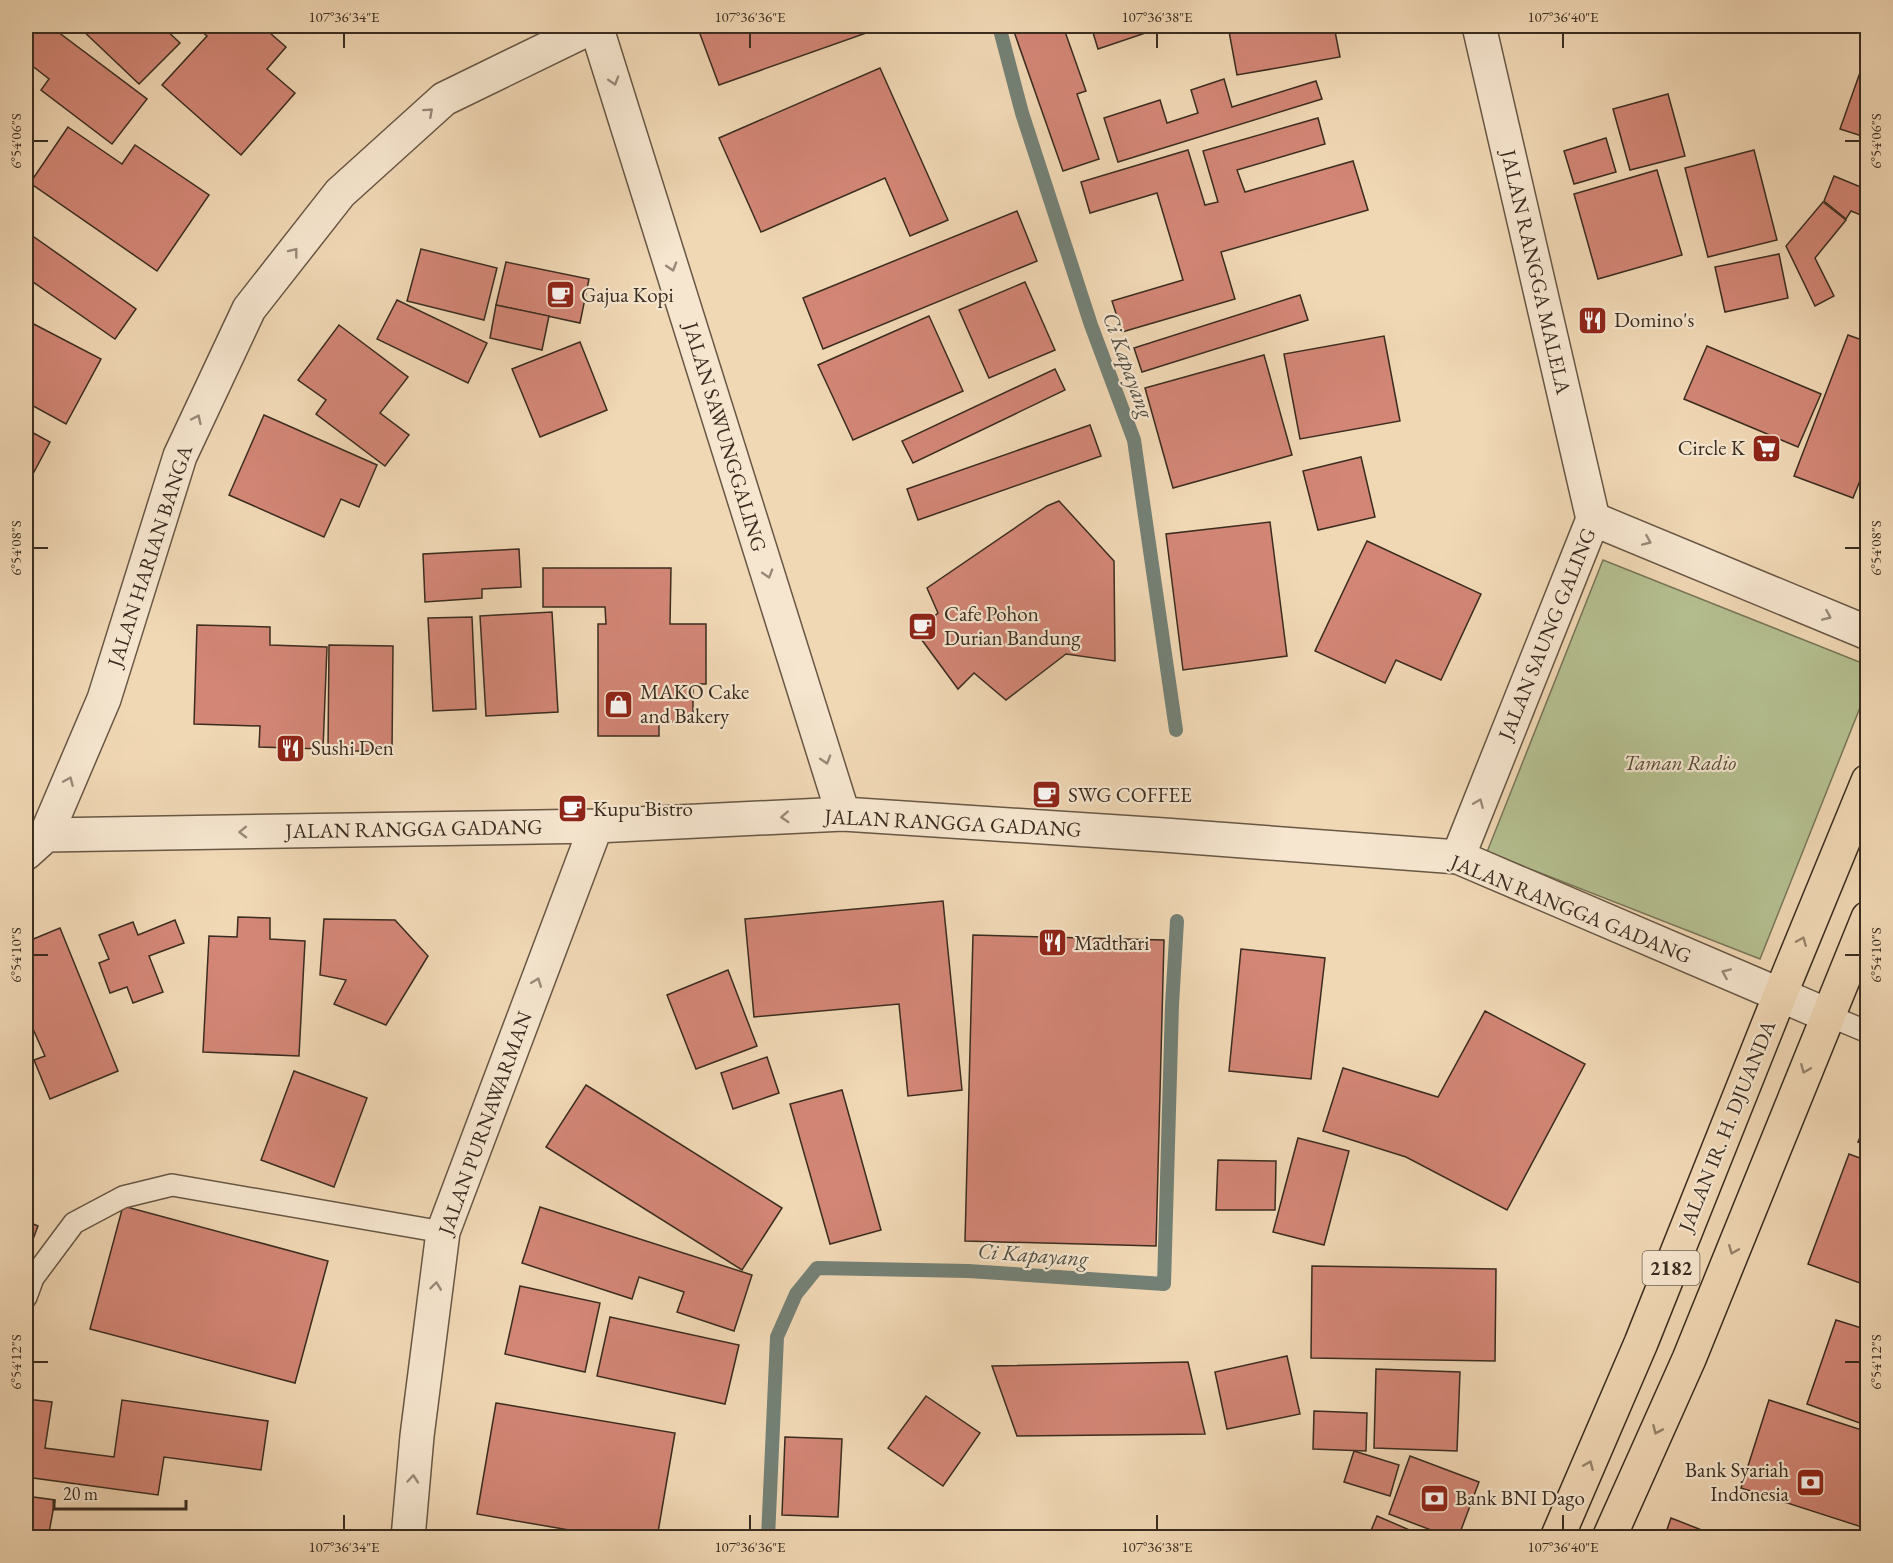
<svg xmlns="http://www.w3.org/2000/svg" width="1893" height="1563" font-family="'EB Garamond',serif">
	<rect width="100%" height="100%" fill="#f1d8b5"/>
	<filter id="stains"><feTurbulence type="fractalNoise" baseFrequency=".00333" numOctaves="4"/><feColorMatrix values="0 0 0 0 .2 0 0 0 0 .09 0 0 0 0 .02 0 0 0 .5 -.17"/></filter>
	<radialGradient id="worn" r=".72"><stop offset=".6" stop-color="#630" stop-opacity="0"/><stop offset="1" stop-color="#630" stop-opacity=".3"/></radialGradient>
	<polygon fill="#b5c091" stroke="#787658" stroke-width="1.5" points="1603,560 1867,665 1867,690 1760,959 1487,852"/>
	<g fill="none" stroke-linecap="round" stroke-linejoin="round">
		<g stroke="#748176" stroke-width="14">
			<polyline points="999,26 1022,113 1091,325 1134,440 1176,730"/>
			<polyline points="768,1538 777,1337 796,1294 817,1268 968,1271 1164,1284 1172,1005 1177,921"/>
		</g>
	</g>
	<g fill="#d38676" stroke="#3a2c20" stroke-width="1.5">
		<polygon points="26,26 50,26 147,99 112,144 41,90 49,79 26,61"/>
		<polygon points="78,26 162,26 180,43 139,84"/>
		<polygon points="195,26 262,26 286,47 267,69 295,93 241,155 162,85 207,36"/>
		<polygon points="697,26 886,26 719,85"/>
		<polygon points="1012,26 1063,26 1086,91 1077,94 1099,159 1063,171"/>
		<polygon points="1091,26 1166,26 1098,49"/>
		<polygon points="1228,26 1334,26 1340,57 1237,75"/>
		<polygon points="1868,50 1868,138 1840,129"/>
		<polygon points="880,68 948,220 910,236 885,178 761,232 719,138"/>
		<polygon points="1224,79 1232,107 1316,81 1322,99 1118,162 1104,118 1160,100 1167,123 1198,113 1191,90"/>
		<polygon points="1668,94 1685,156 1630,170 1613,109"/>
		<polygon points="1318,118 1325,144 1237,170 1245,192 1353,161 1368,210 1221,252 1235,299 1122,332 1112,301 1183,280 1157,193 1090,213 1081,182 1188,150 1205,205 1218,202 1203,151"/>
		<polygon points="68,127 122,164 135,145 209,195 157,271 30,183"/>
		<polygon points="1606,138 1616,172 1574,184 1564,151"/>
		<polygon points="1754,150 1777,240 1708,257 1685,168"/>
		<polygon points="1657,170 1682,255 1598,279 1574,194"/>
		<polygon points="1834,176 1868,190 1868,218 1851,211 1846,219 1824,201"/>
		<polygon points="1823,202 1846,220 1815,258 1834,296 1815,306 1786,246"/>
		<polygon points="1017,211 1037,261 823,349 803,298"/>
		<polygon points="27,232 136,309 115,339 26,277 26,235"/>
		<polygon points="421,249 497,268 484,320 407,301"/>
		<polygon points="1779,254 1788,298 1725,312 1715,267"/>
		<polygon points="506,262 589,279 580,323 496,305"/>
		<polygon points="1025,282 1055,350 989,378 959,310"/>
		<polygon points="1300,295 1308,320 1142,372 1134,348"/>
		<polygon points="397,300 487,343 468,383 377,339"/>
		<polygon points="496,305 549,316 542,350 490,338"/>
		<polygon points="929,316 963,391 853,440 818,365"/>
		<polygon points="26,320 101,359 66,424 26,402"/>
		<polygon points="339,325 408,377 380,413 409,435 385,466 316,414 326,400 298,380"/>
		<polygon points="1848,335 1868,342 1868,461 1853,498 1794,476"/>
		<polygon points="1384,336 1400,421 1300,439 1284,354"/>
		<polygon points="580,342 607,410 540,437 512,369"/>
		<polygon points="1707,346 1821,394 1798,447 1684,399"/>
		<polygon points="1264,355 1292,455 1173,488 1145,388"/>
		<polygon points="1055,369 1065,390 913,463 902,441"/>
		<polygon points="264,415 377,465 359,507 341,499 324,537 229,495"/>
		<polygon points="1090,425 1101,456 918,520 907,489"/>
		<polygon points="26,429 50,442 26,487"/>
		<polygon points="1361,457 1375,517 1318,530 1303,471"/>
		<polygon points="1059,501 1114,561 1115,661 1066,654 1006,700 974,673 958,689 916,632 938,613 927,588 1047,506"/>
		<polygon points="1270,522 1287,656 1183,670 1166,534"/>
		<polygon points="1367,541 1481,594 1441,680 1396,660 1385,683 1315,651"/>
		<polygon points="519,549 521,587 482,589 482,598 425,602 423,554"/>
		<polygon points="543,568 671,568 670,624 706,624 706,684 693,684 693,722 659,722 659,736 598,736 598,624 606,624 605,607 543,607"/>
		<polygon points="552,612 558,712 486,716 480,616"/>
		<polygon points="472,617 476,709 433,711 428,618"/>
		<polygon points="197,625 270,627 270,645 327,647 323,749 259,747 260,726 194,724"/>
		<polygon points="329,645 393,646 392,751 328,751"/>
		<polygon points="943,901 962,1090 908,1096 899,1004 754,1017 745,919"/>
		<polygon points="238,917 270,918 270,939 305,941 299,1056 203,1052 209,936 237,937"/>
		<polygon points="324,919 395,920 428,956 386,1025 334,1004 346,980 320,975"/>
		<polygon points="175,920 184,943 149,956 163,992 133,1003 127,987 110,993 99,963 109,959 99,935 133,922 138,935"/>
		<polygon points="60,928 118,1071 50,1099 34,1060 45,1056 33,1029 26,1032 26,942"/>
		<polygon points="973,935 1164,940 1156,1246 965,1241"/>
		<polygon points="1241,949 1325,958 1311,1079 1229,1071"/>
		<polygon points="728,970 757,1046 696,1069 667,995"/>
		<polygon points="1485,1011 1585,1064 1507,1210 1406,1157 1323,1131 1343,1068 1438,1097"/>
		<polygon points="767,1057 779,1093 733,1109 721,1073"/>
		<polygon points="294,1071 367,1098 334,1187 261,1160"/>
		<polygon points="586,1085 782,1208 742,1270 546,1147"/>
		<polygon points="842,1090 881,1230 830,1244 790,1104"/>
		<polygon points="1868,1118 1868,1146 1858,1142"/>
		<polygon points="1298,1138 1349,1151 1324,1245 1273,1232"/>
		<polygon points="1849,1154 1868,1161 1868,1286 1808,1264"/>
		<polygon points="1218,1160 1276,1161 1275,1210 1216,1210"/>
		<polygon points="123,1206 328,1261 295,1383 90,1329"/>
		<polygon points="540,1207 752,1275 734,1331 677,1312 684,1292 639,1277 632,1299 522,1263"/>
		<polygon points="26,1221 38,1226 26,1258"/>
		<polygon points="1312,1266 1496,1269 1495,1361 1311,1358"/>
		<polygon points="520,1286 600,1303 585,1372 505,1354"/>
		<polygon points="610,1317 739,1345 725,1404 597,1376"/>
		<polygon points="1836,1320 1868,1330 1868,1426 1807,1404"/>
		<polygon points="1287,1356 1300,1414 1227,1429 1215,1372"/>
		<polygon points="1188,1362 1205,1434 1017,1436 992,1366"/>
		<polygon points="1376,1369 1460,1372 1457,1451 1374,1448"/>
		<polygon points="926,1396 980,1433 943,1486 888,1448"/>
		<polygon points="26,1399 52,1402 45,1448 114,1457 122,1400 268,1421 261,1470 164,1457 158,1495 26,1477"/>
		<polygon points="1769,1400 1868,1432 1868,1529 1741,1488"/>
		<polygon points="496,1403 675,1433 657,1538 615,1538 477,1514"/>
		<polygon points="1314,1411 1367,1413 1366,1451 1313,1449"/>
		<polygon points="785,1437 842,1439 838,1517 782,1515"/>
		<polygon points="1354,1451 1399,1465 1390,1496 1344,1482"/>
		<polygon points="1410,1456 1479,1482 1458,1538 1452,1538 1389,1514"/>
		<polygon points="26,1496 55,1500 48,1538 26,1538"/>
		<polygon points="1377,1516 1428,1538 1368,1538"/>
		<polygon points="1671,1518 1722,1538 1664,1538"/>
	</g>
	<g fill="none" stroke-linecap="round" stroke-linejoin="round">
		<defs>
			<g id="service">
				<polyline points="1827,1015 1868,1032"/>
				<polyline points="26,1297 33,1278 74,1223 123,1197 172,1185 443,1232"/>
			</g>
			<polyline id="minor" points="46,835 104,699 180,456 249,309 340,193 444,99 594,26"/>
			<g id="tertiary">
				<polyline points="596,26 843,814"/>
				<polyline points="1479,26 1593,519"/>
				<polyline points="1593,519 1868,633"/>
				<polyline points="26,853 46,835 596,826 843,814 1164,835 1458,857 1827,1015"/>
				<polyline points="1458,857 1593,519"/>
				<polyline points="408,1538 417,1436 443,1232 596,826"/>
			</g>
			<g id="primary">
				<polyline points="1557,1538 1641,1343 1780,995 1868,781"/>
				<polyline points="1609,1538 1689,1359 1868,918"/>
			</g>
		</defs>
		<use href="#service" stroke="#685745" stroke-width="24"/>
		<use href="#minor" stroke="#685745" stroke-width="36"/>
		<use href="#tertiary" stroke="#685745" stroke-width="36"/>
		<use href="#primary" stroke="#3a2c20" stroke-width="36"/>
		<use href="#service" stroke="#f6e6cf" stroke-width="21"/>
		<use href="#minor" stroke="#f6e6cf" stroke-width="33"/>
		<use href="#tertiary" stroke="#f6e6cf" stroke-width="33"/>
		<use href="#primary" stroke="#f1d8b5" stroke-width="33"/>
	</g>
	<defs><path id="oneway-chevron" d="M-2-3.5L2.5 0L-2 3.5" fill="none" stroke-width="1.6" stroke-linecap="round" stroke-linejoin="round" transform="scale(1.5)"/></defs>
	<g stroke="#988978">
		<use href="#oneway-chevron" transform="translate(614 81) rotate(73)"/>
		<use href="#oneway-chevron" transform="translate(429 112) rotate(-42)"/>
		<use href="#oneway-chevron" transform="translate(294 252) rotate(-52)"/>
		<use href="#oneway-chevron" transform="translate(672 267) rotate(73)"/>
		<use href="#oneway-chevron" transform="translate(197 419) rotate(-65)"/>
		<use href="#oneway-chevron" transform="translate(1647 541) rotate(23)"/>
		<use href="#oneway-chevron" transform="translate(768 574) rotate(73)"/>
		<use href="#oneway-chevron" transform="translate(1827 616) rotate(23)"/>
		<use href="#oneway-chevron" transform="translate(826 760) rotate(73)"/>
		<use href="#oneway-chevron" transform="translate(69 781) rotate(-67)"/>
		<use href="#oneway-chevron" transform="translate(1479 803) rotate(-68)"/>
		<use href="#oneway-chevron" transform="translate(785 817) rotate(177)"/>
		<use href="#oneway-chevron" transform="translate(243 832) rotate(179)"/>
		<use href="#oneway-chevron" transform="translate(1726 973) rotate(-157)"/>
		<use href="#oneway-chevron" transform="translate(537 982) rotate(-69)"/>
		<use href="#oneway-chevron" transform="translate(436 1286) rotate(-83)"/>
		<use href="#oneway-chevron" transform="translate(413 1479) rotate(-85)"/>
	</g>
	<g stroke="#96826a">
		<use href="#oneway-chevron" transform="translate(1802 941) rotate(-68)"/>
		<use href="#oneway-chevron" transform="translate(1805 1069) rotate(112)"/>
		<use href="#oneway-chevron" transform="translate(1733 1250) rotate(112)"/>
		<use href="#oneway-chevron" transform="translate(1657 1430) rotate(114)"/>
		<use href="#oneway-chevron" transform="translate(1589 1465) rotate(-67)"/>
	</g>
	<path fill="none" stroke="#3a2c20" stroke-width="2" d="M 344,33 L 344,48M 750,33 L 750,48M 1157,33 L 1157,48M 1563,33 L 1563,48M 33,141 L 48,141M 1845,141 L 1860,141M 33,548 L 48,548M 1845,548 L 1860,548M 33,955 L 48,955M 1845,955 L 1860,955M 33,1362 L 48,1362M 1845,1362 L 1860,1362M 344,1515 L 344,1530M 750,1515 L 750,1530M 1157,1515 L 1157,1530M 1563,1515 L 1563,1530"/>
	<defs>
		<symbol id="cafe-square" viewBox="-11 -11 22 22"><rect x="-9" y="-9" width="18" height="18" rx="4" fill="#8f2418" stroke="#f6e6cf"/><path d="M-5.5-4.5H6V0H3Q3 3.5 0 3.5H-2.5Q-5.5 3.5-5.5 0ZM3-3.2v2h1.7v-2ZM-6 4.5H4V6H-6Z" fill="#fff"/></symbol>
		<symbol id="restaurant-square" viewBox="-11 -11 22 22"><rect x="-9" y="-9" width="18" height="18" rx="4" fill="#8f2418" stroke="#f6e6cf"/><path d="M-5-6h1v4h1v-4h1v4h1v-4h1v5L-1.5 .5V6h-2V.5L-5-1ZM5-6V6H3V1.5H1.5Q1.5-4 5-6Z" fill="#fff"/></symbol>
		<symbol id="supermarket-square" viewBox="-11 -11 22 22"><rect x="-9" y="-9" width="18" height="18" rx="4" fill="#8f2418" stroke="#f6e6cf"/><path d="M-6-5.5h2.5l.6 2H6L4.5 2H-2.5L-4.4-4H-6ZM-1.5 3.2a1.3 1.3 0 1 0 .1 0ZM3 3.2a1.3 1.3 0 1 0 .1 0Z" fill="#fff"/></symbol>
		<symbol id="shop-square" viewBox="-11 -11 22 22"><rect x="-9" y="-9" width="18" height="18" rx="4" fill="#8f2418" stroke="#f6e6cf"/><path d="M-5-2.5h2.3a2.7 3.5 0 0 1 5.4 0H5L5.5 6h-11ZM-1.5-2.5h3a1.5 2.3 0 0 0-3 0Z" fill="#fff"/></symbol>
		<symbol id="bank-square" viewBox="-11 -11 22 22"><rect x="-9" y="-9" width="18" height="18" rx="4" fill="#8f2418" stroke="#f6e6cf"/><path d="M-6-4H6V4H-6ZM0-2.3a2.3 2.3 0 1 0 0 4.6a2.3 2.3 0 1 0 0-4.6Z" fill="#fff"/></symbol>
	</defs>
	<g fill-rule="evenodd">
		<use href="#cafe-square" x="544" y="278" width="33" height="33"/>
		<use href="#restaurant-square" x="1576" y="304" width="33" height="33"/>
		<use href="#supermarket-square" x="1750" y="432" width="33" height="33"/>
		<use href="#cafe-square" x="906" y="610" width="33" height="33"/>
		<use href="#shop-square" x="602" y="688" width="33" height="33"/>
		<use href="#restaurant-square" x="274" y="732" width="33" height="33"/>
		<use href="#cafe-square" x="1030" y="778" width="33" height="33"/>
		<use href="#cafe-square" x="556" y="792" width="33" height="33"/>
		<use href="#restaurant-square" x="1036" y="926" width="33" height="33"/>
		<use href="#bank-square" x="1794" y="1466" width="33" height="33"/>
		<use href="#bank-square" x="1418" y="1482" width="33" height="33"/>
	</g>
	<g text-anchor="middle" stroke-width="4.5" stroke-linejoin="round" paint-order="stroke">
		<rect fill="#f6e6cf" stroke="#726454" stroke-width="1.5" x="1642.5" y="1251" width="57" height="34" rx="4.5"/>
		<g font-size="20" font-weight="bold" fill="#3a2c20">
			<text x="1671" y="1275">2182</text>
		</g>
		<g font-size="21" fill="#3a2c20" stroke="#f6e6cf">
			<text transform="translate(1536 272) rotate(77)" y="7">JALAN RANGGA MALELA</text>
			<text transform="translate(725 437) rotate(73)" y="7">JALAN SAWUNGGALING</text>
			<text transform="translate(150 556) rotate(-72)" y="7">JALAN HARIAN BANGA</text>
			<text transform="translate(1547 634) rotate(-68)" y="7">JALAN SAUNG GALING</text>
			<text transform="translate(953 823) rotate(3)" y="7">JALAN RANGGA GADANG</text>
			<text transform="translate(414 829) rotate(-1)" y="7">JALAN RANGGA GADANG</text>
			<text transform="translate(1571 909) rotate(22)" y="7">JALAN RANGGA GADANG</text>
			<text transform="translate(485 1123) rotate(-70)" y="7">JALAN PURNAWARMAN</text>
			<text transform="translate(1727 1126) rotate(-68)" y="7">JALAN IR. H. DJUANDA</text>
		</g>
		<g font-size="21" fill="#3a2c20" stroke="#f6e6cf" text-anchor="start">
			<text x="581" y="302">Gajua Kopi</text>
			<text x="1614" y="327">Domino's</text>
			<text x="1745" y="455" text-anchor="end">Circle K</text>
			<text x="944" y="621">Cafe Pohon<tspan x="944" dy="24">Durian Bandung</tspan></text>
			<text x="640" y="699">MAKO Cake<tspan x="640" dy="24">and Bakery</tspan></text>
			<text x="311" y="755">Sushi Den</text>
			<text x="1068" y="802">SWG COFFEE</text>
			<text x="593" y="816">Kupu Bistro</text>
			<text x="1074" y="950">Madthari</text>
			<text x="1789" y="1477" text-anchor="end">Bank Syariah<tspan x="1789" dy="24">Indonesia</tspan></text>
			<text x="1455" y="1505">Bank BNI Dago</text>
		</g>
		<g font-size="21" font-style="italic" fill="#534a37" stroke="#f6e6cf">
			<text x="1680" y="770">Taman Radio</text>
		</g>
		<g font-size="22" font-style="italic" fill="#524f44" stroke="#f6e6cf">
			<text transform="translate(1129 365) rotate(70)" y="8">Ci Kapayang</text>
			<text transform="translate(1033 1254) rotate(4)" y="8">Ci Kapayang</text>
		</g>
	</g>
	<rect width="1893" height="1563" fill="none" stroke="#f1d8b5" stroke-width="66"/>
	<path d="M54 1500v9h132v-9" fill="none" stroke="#3a2c20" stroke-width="3"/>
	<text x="63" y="1500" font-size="18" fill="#3a2c20" stroke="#f6e6cf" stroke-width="4.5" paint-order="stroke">20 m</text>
	<rect x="33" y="33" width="1827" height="1497" fill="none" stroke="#3a2c20" stroke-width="2"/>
	<g font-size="15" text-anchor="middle" fill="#3a2c20">
		<text x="344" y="22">107°36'34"E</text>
		<text x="750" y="22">107°36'36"E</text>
		<text x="1157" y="22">107°36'38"E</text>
		<text x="1563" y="22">107°36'40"E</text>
		<text transform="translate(16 141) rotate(-90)" y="5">6°54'06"S</text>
		<text transform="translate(1876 141) rotate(-90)" y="5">6°54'06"S</text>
		<text transform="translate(16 548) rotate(-90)" y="5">6°54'08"S</text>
		<text transform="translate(1876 548) rotate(-90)" y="5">6°54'08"S</text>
		<text transform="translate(16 955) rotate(-90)" y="5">6°54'10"S</text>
		<text transform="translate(1876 955) rotate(-90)" y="5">6°54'10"S</text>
		<text transform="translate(16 1362) rotate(-90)" y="5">6°54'12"S</text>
		<text transform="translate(1876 1362) rotate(-90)" y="5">6°54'12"S</text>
		<text x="344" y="1552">107°36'34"E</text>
		<text x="750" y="1552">107°36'36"E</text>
		<text x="1157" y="1552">107°36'38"E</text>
		<text x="1563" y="1552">107°36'40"E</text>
	</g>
	<rect width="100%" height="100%" filter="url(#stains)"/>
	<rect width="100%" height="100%" fill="url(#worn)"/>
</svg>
